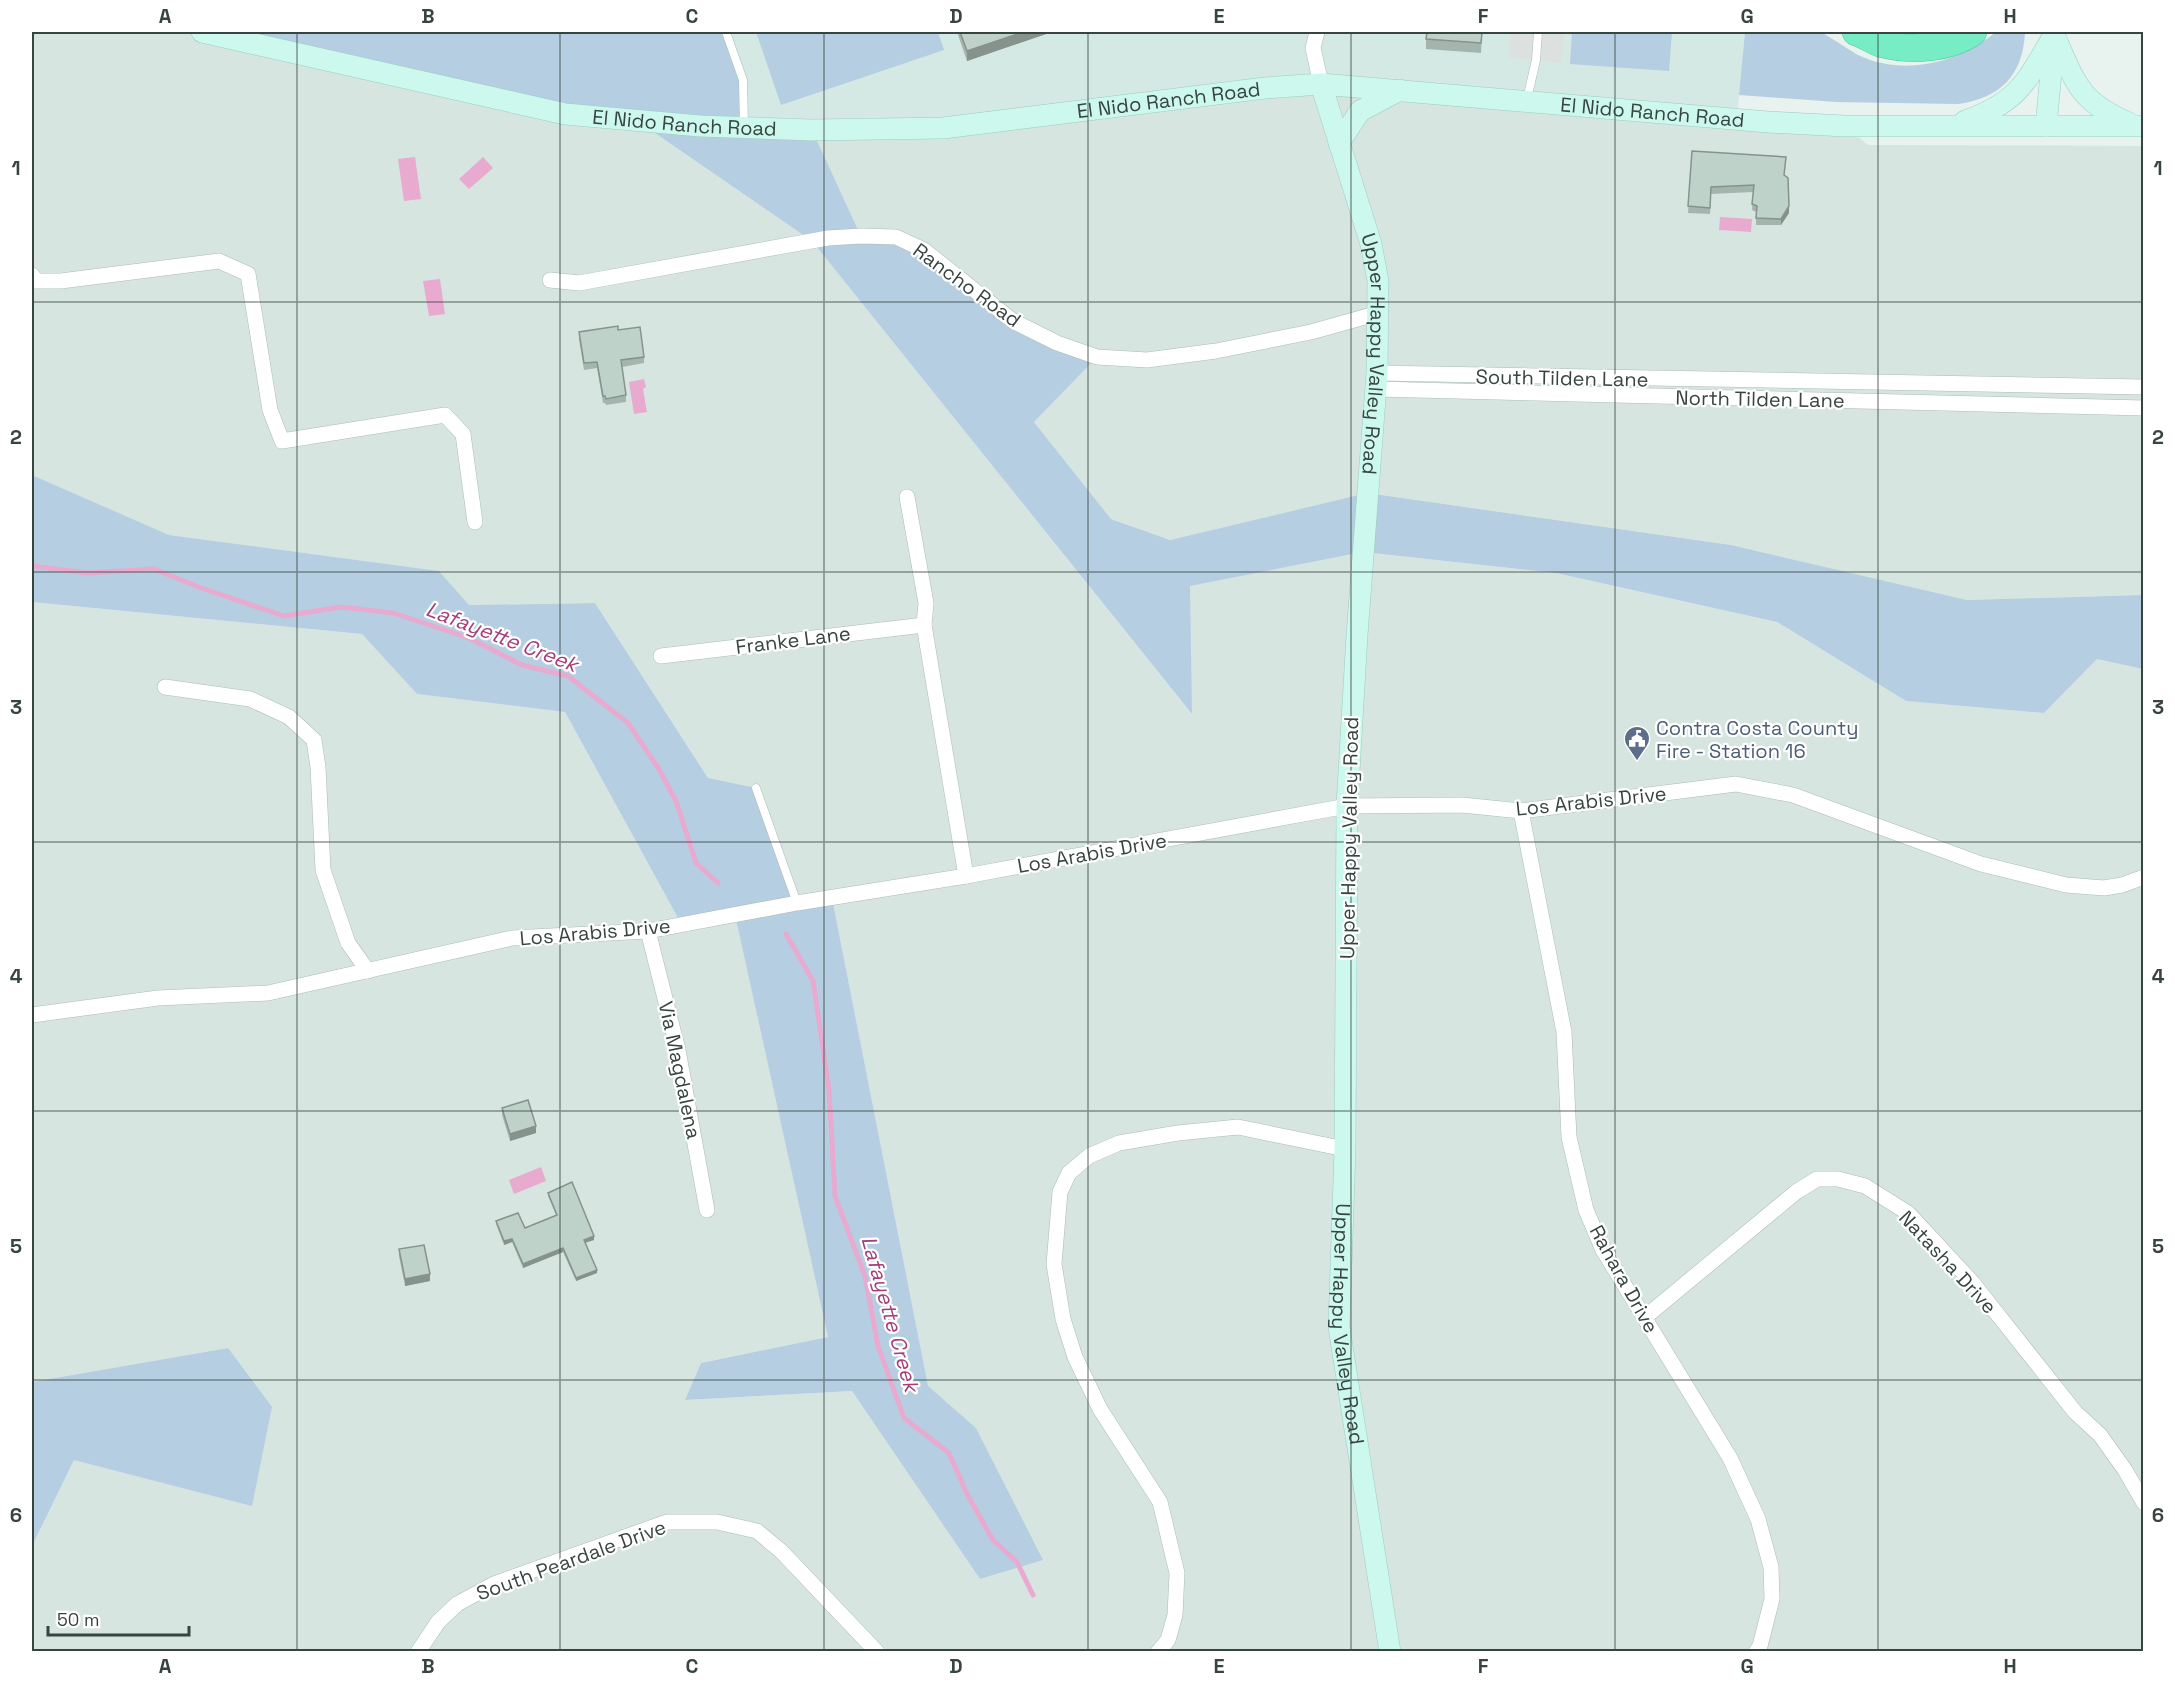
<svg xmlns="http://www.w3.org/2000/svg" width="2175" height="1683" font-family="'Space Grotesk',sans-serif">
	<rect width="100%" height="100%" fill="#e8f2ef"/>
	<g fill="#d7e5e1">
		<polygon points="32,32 202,32 636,120 812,241 1191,713 1189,586 1363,552 1556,573 1777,622 1906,701 2044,713 2097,659 2143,669 2143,1651 32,1651 32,1546 74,1460 228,1348 32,1382 32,602 362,634 417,694 565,712 682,924 735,915 828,1337 701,1363 685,1400 852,1391 980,1579 1042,1560 976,1428 928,1387 832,898 797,903 708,778 595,603 468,605 439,571 169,535 32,475"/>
		<polygon points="1265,88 1845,126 1868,145 2143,146 2143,595 1967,600 1731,545 1367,493 1170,540 1111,519 1034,422 1096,357 861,236 812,130"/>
	</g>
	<polygon fill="#d4e9e3" points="202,32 1745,32 1737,119 1321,84 812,130"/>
	<g fill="#b5cee2">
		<polygon points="202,32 726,32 743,80 745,127 812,130 861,236 896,237 1013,321 1097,357 1034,422 1111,519 1170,540 1367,493 1731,545 1967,600 2143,595 2143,669 2097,659 2044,713 1906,701 1777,622 1556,573 1363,552 1190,586 1192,714 812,241 636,120"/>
		<polygon points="756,32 938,32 944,50 781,105"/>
		<polygon points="1572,32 1672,32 1669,71 1570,64"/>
		<path d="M 1745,32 C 1766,31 1800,28 1819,32 C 1825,33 1849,50 1858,55 C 1904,77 1958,63 1996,32 L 2025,32 C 2023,75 2001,98 1958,104 L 1836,102 L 1739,95 Z"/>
		<polygon points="32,475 169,535 439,571 469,605 595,603 708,778 756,788 797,903 832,898 928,1386 976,1428 1043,1560 980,1579 852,1391 685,1400 701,1363 828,1337 735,915 682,925 565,712 417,694 362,634 32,602"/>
		<polygon points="228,1348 272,1407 252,1506 74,1460 32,1546 32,1382"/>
	</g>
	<polygon fill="#dce1df" points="1511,32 1565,32 1561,63 1508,57"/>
	<g fill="#e8abcf">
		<polygon points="415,157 421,199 404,201 398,159"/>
		<polygon points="483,157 493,168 469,189 459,179"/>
		<polygon points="1720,217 1752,219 1751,232 1719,230"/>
		<polygon points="440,279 445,314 429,316 423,281"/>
		<polygon points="644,379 646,387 643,389 647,412 634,414 629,382"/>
		<polygon points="541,1167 546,1181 514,1194 509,1180"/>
	</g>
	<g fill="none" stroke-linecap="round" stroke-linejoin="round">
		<g stroke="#e8abcf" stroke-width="5">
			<polyline points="32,566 88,573 154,569 201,588 284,616 341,607 393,613 469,638 522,665 568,676 628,723 659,769 676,801 696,863 718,883"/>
			<polyline points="786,934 813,981 829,1090 835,1196 865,1276 878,1346 904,1418 949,1453 967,1494 993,1540 1017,1562 1033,1595"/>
		</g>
		<defs>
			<g id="lane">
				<polyline points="726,32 743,80 744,126"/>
				<polyline points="1527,99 1536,60 1538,32"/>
				<polyline points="756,788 797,903"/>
			</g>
			<g id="street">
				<polyline points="1317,32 1313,48 1321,84"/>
				<polyline points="32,275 36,281 61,281 219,261 248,274 270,410 282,441 445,415 463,434 475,522"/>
				<polyline points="550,280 579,283 828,238 861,236 896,237 924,250 1013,321 1057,343 1097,357 1147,360 1216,351 1311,332 1379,313"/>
				<polyline points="1377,373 2144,387"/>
				<polyline points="1376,389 2144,408"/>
				<polyline points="907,497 926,603 924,625 966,876"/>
				<polyline points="661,656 924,625"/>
				<polyline points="165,687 250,699 289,717 314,740 318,767 323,870 348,943 368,971"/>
				<polyline points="1521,811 1564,1032 1569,1137 1586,1210 1603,1250 1730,1458 1758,1519 1771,1567 1772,1599 1760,1646 1756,1652"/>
				<polyline points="648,931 678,1050 707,1210"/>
				<polyline points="32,1015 158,998 268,993 512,938 648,931 797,903 966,876 1347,806 1462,805 1521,811 1736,784 1793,795 1981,864 2066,885 2104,888 2122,885 2144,877"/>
				<polyline points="1644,1318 1796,1192 1817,1179 1838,1179 1865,1186 1908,1213 1972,1282 2075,1412 2100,1435 2125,1470 2144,1503"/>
				<polyline points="418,1652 438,1622 457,1604 494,1584 667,1522 717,1522 757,1531 781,1551 877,1652"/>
				<polyline points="1158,1652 1168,1640 1175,1615 1177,1573 1160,1502 1100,1409 1075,1357 1063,1319 1054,1264 1060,1192 1069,1173 1089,1156 1119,1143 1178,1133 1238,1127 1345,1149"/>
			</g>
			<g id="secondary">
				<path id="s1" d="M 202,32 L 565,114 L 700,126 L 812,130 L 943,128 L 1265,88 L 1321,84 L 1768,122 L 1845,126 L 2144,126"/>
				<path d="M 2054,35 C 2077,85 2078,101 2131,124"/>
				<path id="s2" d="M 1321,84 L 1371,244 L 1378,281 L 1377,373 L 1357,635 L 1347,806 L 1345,1149 L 1339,1327 L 1390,1652"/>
				<path d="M 1965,121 C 2019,102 2026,82 2054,35"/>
				<polyline points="2046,126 2054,41"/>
				<polyline points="1339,143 1360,111 1400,90"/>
			</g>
			<path id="highway" d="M 1856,32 C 1865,35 1873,41 1882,44 C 1910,51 1949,49 1973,32"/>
		</defs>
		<use href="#lane" stroke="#acbcb6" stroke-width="9"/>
		<use href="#street" stroke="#acbcb6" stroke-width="16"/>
		<use href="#secondary" stroke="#9dccc0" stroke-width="22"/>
		<use href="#highway" stroke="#49cb9a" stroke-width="28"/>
		<use href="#lane" stroke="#fff" stroke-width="8"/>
		<use href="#street" stroke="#fff" stroke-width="15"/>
		<use href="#secondary" stroke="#ccf8ed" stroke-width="21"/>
		<use href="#highway" stroke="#78edc5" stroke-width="27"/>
	</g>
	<g fill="#a4b5ae">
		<polygon points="957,32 1052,32 967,61"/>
		<polygon points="1482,32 1481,53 1426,49 1426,39"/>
		<polygon points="1692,151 1785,175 1789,213 1781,225 1756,225 1756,212 1752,210 1753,192 1711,194 1710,214 1688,213"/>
		<polygon points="618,330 644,357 644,363 622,367 626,395 626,402 606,405 605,403 603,403 597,368 584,370 579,339 579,332"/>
		<polygon points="502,1108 536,1133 510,1141 502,1115"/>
		<polygon points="548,1193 594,1240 585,1243 597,1273 576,1281 563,1252 523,1268 512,1242 504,1245 496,1224 496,1221 525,1228 556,1215 548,1196"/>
		<polygon points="399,1249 430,1281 405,1286 399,1256"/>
	</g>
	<g fill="#86938d">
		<polygon points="1023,32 1052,32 967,61 967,51"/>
		<polygon points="1789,206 1789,213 1781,225 1781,219"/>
		<polygon points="536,1126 536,1133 510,1141 510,1134"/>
		<polygon points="594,1236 594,1240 584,1243 584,1240"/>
		<polygon points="512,1239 512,1242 504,1245 504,1241"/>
		<polygon points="563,1248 563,1252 523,1268 523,1264"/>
		<polygon points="597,1270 597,1273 576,1281 576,1278"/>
		<polygon points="430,1274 430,1281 405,1286 405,1279"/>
	</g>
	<g fill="#bfd2ca" stroke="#86938d" stroke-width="1.5">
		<polygon points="960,32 1023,32 967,51"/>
		<polygon points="1427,32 1482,32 1481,43 1426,39"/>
		<polygon points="1692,151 1786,157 1784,175 1788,178 1789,206 1781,219 1756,218 1757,206 1752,204 1754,185 1711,187 1710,208 1688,206"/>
		<polygon points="618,326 618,330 640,327 644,357 621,360 626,395 606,399 605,396 603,396 597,362 584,363 579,332"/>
		<polygon points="528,1100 536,1126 510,1134 502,1108"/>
		<polygon points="572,1182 594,1236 584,1240 597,1270 576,1278 563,1248 523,1264 512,1239 504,1241 496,1221 518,1213 525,1228 557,1215 548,1193"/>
		<polygon points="424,1245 430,1274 405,1279 399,1249"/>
	</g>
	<path fill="none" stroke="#37443f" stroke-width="1.5" stroke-opacity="0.55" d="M 297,32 L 297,1652M 560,32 L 560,1652M 824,32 L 824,1652M 1088,32 L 1088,1652M 1351,32 L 1351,1652M 1615,32 L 1615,1652M 1878,32 L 1878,1652M 32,302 L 2144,302M 32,572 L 2144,572M 32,842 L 2144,842M 32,1111 L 2144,1111M 32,1380 L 2144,1380"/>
	<defs>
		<symbol id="civic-pin" viewBox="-11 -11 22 30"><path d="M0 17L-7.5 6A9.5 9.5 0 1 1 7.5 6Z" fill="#5c6f8a" stroke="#fff"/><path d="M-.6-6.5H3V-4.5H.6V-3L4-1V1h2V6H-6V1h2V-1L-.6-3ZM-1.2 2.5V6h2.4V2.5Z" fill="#fff"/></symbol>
	</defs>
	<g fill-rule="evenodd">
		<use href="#civic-pin" x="1622" y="724" width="30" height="40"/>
	</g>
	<g text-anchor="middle" stroke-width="4.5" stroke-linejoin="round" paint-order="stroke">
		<g font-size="20" fill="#37443f" stroke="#fff">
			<text dy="7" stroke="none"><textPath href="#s1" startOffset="978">El Nido Ranch Road</textPath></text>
			<text dy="7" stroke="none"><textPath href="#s1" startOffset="1464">El Nido Ranch Road</textPath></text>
			<text dy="7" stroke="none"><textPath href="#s1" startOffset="492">El Nido Ranch Road</textPath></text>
			<text transform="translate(967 285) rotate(36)" y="7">Rancho Road</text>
			<text dy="7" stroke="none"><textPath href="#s2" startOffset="278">Upper Happy Valley Road</textPath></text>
			<text transform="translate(1562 378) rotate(1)" y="7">South Tilden Lane</text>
			<text transform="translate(1760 399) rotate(1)" y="7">North Tilden Lane</text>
			<text transform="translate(793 640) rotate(-7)" y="7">Franke Lane</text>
			<text transform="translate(1591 801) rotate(-6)" y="7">Los Arabis Drive</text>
			<text transform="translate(1349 838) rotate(-89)" y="7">Upper Happy Valley Road</text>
			<text transform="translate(1092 853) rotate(-10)" y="7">Los Arabis Drive</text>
			<text transform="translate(595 932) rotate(-5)" y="7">Los Arabis Drive</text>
			<text transform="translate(680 1070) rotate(78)" y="7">Via Magdalena</text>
			<text transform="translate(1948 1262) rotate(47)" y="7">Natasha Drive</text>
			<text transform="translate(1624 1279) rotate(61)" y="7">Rahara Drive</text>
			<text dy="7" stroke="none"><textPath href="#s2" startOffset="1250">Upper Happy Valley Road</textPath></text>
			<text transform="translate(571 1560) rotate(-20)" y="7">South Peardale Drive</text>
		</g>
		<g font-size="20" fill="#4e5e75" stroke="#fff" text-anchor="start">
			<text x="1656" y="735">Contra Costa County<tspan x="1656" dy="23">Fire - Station 16</tspan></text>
		</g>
		<g font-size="21" font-style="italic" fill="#a43d79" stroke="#fff">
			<text transform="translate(502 637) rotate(21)" y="7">Lafayette Creek</text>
			<text transform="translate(890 1314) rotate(74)" y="7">Lafayette Creek</text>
		</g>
	</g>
	<rect width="2175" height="1683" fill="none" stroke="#ffffff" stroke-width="66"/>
	<path d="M48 1626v9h141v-9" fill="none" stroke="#37443f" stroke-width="3"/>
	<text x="57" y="1626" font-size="18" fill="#37443f" stroke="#ffffff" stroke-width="4.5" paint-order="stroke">50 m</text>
	<rect x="33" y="33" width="2109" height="1617" fill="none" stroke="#37443f" stroke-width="2"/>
	<g font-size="20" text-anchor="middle" font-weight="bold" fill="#37443f">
		<text x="165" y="23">A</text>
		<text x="428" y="23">B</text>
		<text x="692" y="23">C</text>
		<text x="956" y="23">D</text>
		<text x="1219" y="23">E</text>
		<text x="1483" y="23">F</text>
		<text x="1747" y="23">G</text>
		<text x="2010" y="23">H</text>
		<text x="16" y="175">1</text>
		<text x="2158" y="175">1</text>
		<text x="16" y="444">2</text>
		<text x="2158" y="444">2</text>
		<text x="16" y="714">3</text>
		<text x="2158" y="714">3</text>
		<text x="16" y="983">4</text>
		<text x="2158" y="983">4</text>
		<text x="16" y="1253">5</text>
		<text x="2158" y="1253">5</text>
		<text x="16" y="1522">6</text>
		<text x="2158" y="1522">6</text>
		<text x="165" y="1673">A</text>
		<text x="428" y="1673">B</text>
		<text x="692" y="1673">C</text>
		<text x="956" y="1673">D</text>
		<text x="1219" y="1673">E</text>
		<text x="1483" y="1673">F</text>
		<text x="1747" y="1673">G</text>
		<text x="2010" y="1673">H</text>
	</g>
</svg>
